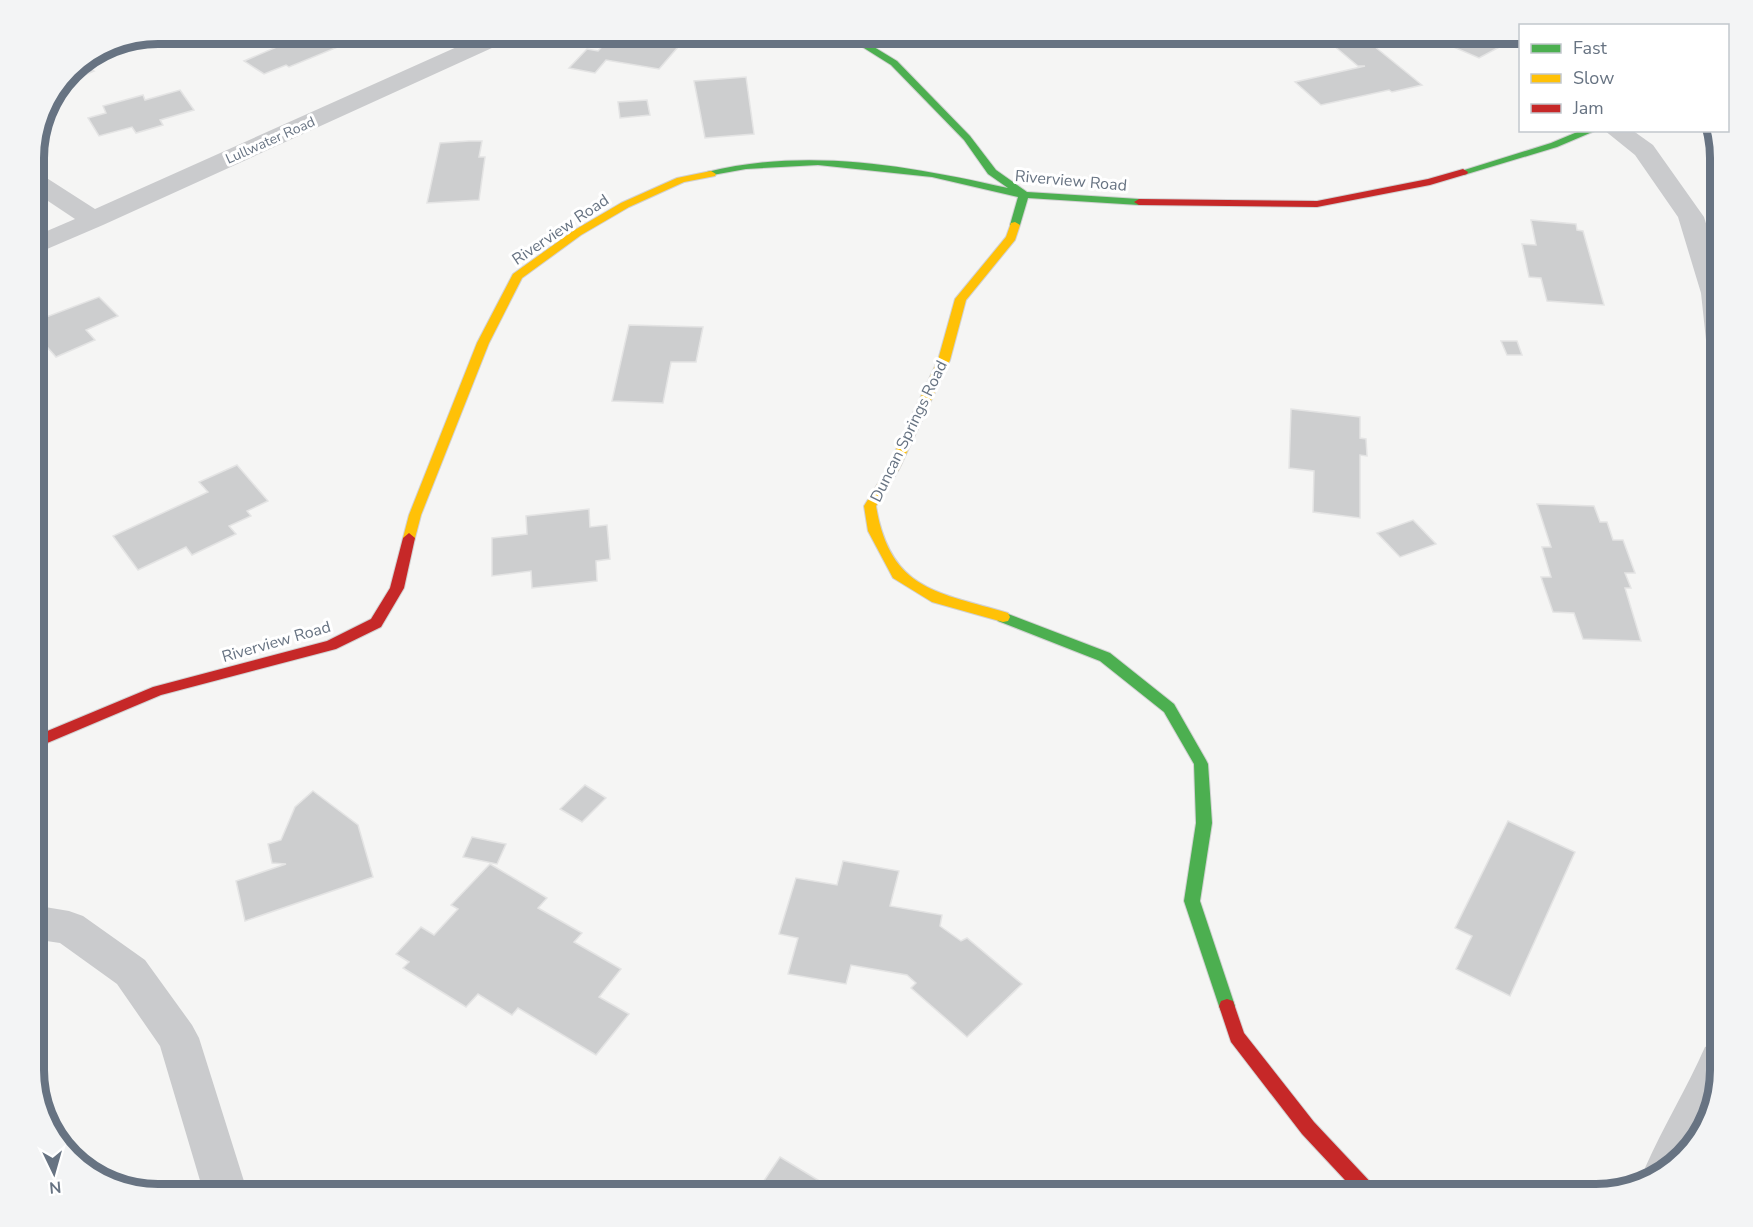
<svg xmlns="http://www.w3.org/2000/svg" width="1753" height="1227" font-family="'Nunito Sans',sans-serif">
	<rect width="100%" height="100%" fill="#f5f5f4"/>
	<g fill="#cdcecf" stroke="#e4e4e4" stroke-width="1.5">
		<polygon points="312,33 343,33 355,40 289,67 286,65 264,74 244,61 279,46 273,43 295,34 301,38"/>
		<polygon points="939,33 970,33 949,40"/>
		<polygon points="1421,33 1520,33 1520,36 1479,58"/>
		<polygon points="612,36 678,47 659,69 606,60 595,73 569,68 587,49 598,51"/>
		<polygon points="1364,38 1422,85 1392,92 1389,90 1321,105 1295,82 1365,66 1358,66 1333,45"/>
		<polygon points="89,55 92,58 81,62 94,71 60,85 75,64"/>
		<polygon points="746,77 754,134 705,138 694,81"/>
		<polygon points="180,90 194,110 160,120 163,125 136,133 132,127 99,136 88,118 106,113 103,106 143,95 145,100"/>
		<polygon points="647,100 650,115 620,118 618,102"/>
		<polygon points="469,141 482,141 479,157 485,157 479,200 427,203 440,143"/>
		<polygon points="1531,220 1576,224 1577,230 1583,231 1604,305 1547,301 1541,278 1529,277 1522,244 1536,245"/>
		<polygon points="99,297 118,316 86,330 95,340 56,357 48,348 35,354 33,352 33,322"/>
		<polygon points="629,325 703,327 696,362 671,362 663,403 612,401"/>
		<polygon points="1501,341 1517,341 1522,355 1507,355"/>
		<polygon points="1291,409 1360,417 1360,438 1366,439 1367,456 1360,455 1360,518 1313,512 1314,471 1289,468"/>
		<polygon points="237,465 268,501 247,511 251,516 229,526 236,534 192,555 186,547 138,570 113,536 208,492 199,482"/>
		<polygon points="1537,504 1594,506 1600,522 1607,522 1613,540 1623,540 1635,573 1625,573 1631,588 1625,588 1641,641 1583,639 1574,613 1553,612 1541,577 1551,577 1542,547 1551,547"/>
		<polygon points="589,509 590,527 607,525 610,559 596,561 597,581 532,588 531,571 492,576 492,538 527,534 526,516"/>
		<polygon points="1413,520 1436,544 1400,557 1377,533"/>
		<polygon points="33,593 44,611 33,615"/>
		<polygon points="585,785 606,798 582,822 560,809"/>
		<polygon points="313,791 358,825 373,877 245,921 236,881 286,864 272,863 268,844 281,840 295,807"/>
		<polygon points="1508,821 1575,852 1510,996 1456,969 1472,936 1455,928"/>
		<polygon points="472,837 506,844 497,864 463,857"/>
		<polygon points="843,861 899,871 890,906 942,915 940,926 961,941 967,938 1022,984 967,1037 911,988 916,983 907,975 851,965 846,984 788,974 798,938 779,934 796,878 837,885"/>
		<polygon points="490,864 547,898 538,908 582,933 574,942 621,969 599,997 629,1014 596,1055 518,1008 512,1015 478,994 466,1007 403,968 409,962 396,954 421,927 434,935 458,909 451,905"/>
		<polygon points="780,1157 841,1194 755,1194"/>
	</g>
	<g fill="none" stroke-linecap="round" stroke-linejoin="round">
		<defs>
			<g id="fast">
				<path d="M 840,33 L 851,33 L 897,61 L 970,136 L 996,170 L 1027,192 L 1139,199 L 1144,202 L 1139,205 L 1028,198 L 1020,225 L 1015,228 L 1010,225 L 1018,197 L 932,177 L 818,165 L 746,169 L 707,176 L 707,172 C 807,147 910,166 1008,188 L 988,174 L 964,140 L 891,65 Z"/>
				<polygon points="1582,130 1597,130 1557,147 1467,174 1463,175 1458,172 1551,143"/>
				<polygon points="1003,612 1110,653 1174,704 1206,760 1208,764 1212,823 1200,901 1235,1006 1233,1011 1227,1013 1221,1011 1219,1006 1184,901 1196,823 1194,764 1164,712 1100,661 998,621 996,617 998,613"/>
			</g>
			<g id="slow">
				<polygon points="711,171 716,174 715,176 684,182 629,207 581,235 522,278 489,343 421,515 415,538 414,541 404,541 403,538 409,515 477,343 513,274 573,231 621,203 677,178"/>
				<path d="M 1015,222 L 1020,225 L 1015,240 L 966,300 L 950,360 L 899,469 L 876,506 C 890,591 938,592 1008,613 L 1010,617 L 1008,621 L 1003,622 L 932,602 L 893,578 L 868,531 L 864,506 L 887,469 L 938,360 L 955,299 L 1006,237 L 1011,223 Z"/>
			</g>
			<g id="jam">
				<polygon points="1463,169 1468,172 1467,174 1430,185 1317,207 1139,205 1134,202 1139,199 1317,201 1428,179"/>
				<polygon points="409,533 415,538 404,588 381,627 336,649 161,695 33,749 33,737 153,687 327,641 371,619 390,588 403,538"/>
				<polygon points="1227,999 1233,1001 1244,1033 1314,1122 1376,1188 1379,1194 1358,1194 1302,1134 1231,1042 1219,1006 1221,1001"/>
			</g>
		</defs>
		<use href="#fast" stroke="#d1d1d2" stroke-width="2"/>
		<use href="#slow" stroke="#d1d1d2" stroke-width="2"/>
		<use href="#jam" stroke="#d1d1d2" stroke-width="2"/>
		<g fill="#cacbcd" fill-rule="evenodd">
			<polygon points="488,33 517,33 514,38 103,225 33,255 33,237 75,219 33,191 33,173 42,175 95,209"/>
			<polygon points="1604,130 1632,130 1653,145 1704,217 1720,269 1720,349 1710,346 1706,340 1701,293 1678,217 1635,155"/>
			<polygon points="33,905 69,911 83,916 145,960 192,1025 199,1038 248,1194 204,1194 160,1046 117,984 60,943 33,939"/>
			<path d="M 1720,1041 L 1720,1070 L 1694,1145 L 1651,1181 L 1645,1168 C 1663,1127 1687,1088 1705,1047 Z"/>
		</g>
		<use href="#fast" fill="#4caf50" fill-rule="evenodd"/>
		<use href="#slow" fill="#ffc107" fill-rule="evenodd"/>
		<use href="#jam" fill="#c62828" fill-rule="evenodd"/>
	</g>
	<g text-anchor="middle" stroke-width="6" stroke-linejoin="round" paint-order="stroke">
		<g font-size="14" fill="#677382" stroke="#fff">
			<text transform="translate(270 140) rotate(-24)" y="5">Lullwater Road</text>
		</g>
		<g font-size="16" fill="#677382" stroke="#fff">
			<text transform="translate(1071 180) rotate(5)" y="6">Riverview Road</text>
			<text transform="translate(560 229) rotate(-34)" y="6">Riverview Road</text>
			<text transform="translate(908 431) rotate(-64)" y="6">Duncan Springs Road</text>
			<text transform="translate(276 641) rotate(-16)" y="6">Riverview Road</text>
		</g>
	</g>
	<path d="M0 0H1753V1227H0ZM158 44H1596A114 114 0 0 1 1710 158V1070A114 114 0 0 1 1596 1184H158A114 114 0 0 1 44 1070V158A114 114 0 0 1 158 44Z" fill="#f3f4f5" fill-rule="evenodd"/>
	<path fill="none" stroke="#677382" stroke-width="8" d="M158 44H1596A114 114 0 0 1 1710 158V1070A114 114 0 0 1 1596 1184H158A114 114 0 0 1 44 1070V158A114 114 0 0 1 158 44Z"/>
	<rect x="1519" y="24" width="210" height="108" fill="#ffffff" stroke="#c2c7cd" stroke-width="1.5"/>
	<rect x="1531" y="44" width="30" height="9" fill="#4caf50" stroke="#c2c7cd" stroke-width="1.5"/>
	<text x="1573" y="54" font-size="18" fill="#677382">Fast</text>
	<rect x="1531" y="74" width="30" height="9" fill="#ffc107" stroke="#c2c7cd" stroke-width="1.5"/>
	<text x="1573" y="84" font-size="18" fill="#677382">Slow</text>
	<rect x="1531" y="104" width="30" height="9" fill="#c62828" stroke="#c2c7cd" stroke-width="1.5"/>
	<text x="1573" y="114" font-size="18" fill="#677382">Jam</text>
	<g transform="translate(54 1173) rotate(175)" stroke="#ffffff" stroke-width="4.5" paint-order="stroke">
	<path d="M0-4.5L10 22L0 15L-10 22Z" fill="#677382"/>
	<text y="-9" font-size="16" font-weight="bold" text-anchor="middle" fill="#677382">N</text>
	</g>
</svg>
